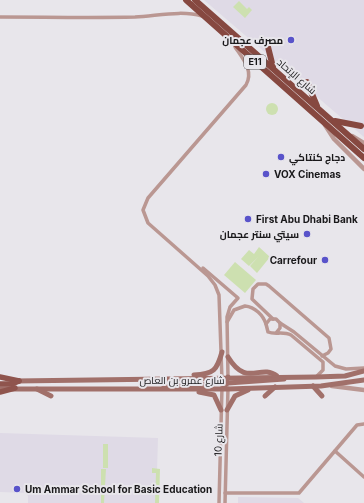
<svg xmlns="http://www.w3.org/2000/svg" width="364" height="503" font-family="Inter,Cairo,sans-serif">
	<rect width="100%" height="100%" fill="#e8e6eb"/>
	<g fill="#dfdae6">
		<polygon points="204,0 364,0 364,137"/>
		<polygon points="0,433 158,438 156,503 28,503 28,496 26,493 0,492"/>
		<polygon points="238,497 298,498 304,503 238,503"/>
	</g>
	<g fill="#cde0b0">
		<polygon points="239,1 247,9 249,7 252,10 245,18 233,7"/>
		<circle cx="272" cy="109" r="6"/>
		<polygon points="259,247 270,257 257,273 250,266 258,257 249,266 241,259 249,250 254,254"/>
		<polygon points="235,262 256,280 245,293 224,275"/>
		<rect x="103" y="444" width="5" height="24"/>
		<polygon points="152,468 160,469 159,503 155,503 156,473 152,473"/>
		<polygon points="101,469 106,469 104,503 101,503"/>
	</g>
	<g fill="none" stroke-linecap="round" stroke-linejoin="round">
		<g stroke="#ba9792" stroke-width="3.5">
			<path d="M 0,17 C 45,17 90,18 135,17 C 157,16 181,10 202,16"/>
			<polyline points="203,268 238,298 230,307 227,317 228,378"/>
			<polyline points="273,319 252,299 253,289 258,284 266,284 269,286 329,338 331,349 328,353 322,356"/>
			<path d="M 227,322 L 234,310 L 245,306 C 255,307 263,315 266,324"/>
			<polyline points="280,323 294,332 335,366 346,369 364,368"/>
			<path d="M 276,333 L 280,328 L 280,323 L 276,319 L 270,319 L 266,324 L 268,332 C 275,335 283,331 291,335 L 323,362 L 323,370 L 316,377"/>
			<path d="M 222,380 L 219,295 L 215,285 L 208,276 L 148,223 L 143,210 L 148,198 L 246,85 C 254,71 243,59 235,47"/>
			<polyline points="335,451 364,477"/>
			<polyline points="225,493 299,493 357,425 364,424"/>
			<polyline points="219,503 222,387"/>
			<polyline points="225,503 228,388"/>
		</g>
		<g stroke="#ba9792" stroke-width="4.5">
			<polyline points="325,125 334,139 364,169"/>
			<polyline points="352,136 364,143"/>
			<polyline points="332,386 364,390"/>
		</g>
		<g stroke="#a1706a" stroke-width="5">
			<path d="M 228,357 C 247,388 260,363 277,376"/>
			<path d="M 194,375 C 214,374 217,370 222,352"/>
			<polyline points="16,381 316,377 345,376 364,371"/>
			<polyline points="224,386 228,383 284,379"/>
			<polyline points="313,386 322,396"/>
			<polyline points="164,387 222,383 226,381 228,377"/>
			<polyline points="0,389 228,389 321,386 364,380"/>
			<polyline points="37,389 51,396"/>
			<polyline points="199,392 214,395 221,410"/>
			<polyline points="265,396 275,387"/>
			<polyline points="227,410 235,396 248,390"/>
		</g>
		<g stroke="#8f544d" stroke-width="5.5">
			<polyline points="0,377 19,381"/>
			<polyline points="0,384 12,384 19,381"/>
			<polyline points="0,392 15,388"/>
		</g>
		<g stroke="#864840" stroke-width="6">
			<polyline points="186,0 364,158"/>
			<polyline points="195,0 364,149"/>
			<polyline points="268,47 273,67"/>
			<polyline points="307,82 317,106"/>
			<polyline points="335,121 361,126"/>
		</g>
	</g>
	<g fill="#5953ca" stroke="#e8e6eb" stroke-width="1.5">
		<circle cx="291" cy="40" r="4"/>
		<circle cx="281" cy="157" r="4"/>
		<circle cx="266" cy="174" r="4"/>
		<circle cx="248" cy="219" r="4"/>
		<circle cx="307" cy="234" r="4"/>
		<circle cx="325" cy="260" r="4"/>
		<circle cx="17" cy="489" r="4"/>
	</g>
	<g text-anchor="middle" stroke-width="4" stroke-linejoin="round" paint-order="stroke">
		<rect fill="#e8e6eb" stroke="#575659" stroke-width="1" x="244" y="55" width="22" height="14" rx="3"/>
		<g font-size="9" font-weight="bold" fill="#19181a">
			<text x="255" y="65">E11</text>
		</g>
		<g font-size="10" font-weight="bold" fill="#19181a" stroke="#e8e6eb" text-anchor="start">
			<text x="283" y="44" text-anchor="end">مصرف عجمان</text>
			<text x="289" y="161">دجاج كنتاكي</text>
			<text x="274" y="178">VOX Cinemas</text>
			<text x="256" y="223">First Abu Dhabi Bank</text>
			<text x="299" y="238" text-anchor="end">سيتي سنتر عجمان</text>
			<text x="317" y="264" text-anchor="end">Carrefour</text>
			<text x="25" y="493">Um Ammar School for Basic Education</text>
		</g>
		<g font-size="10" fill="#19181a" stroke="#e8e6eb">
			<text transform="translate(297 76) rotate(41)" y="4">شارع الإتحاد</text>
			<text x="182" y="384">شارع عمرو بن العاص</text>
			<text transform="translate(218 440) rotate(-88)" y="4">شارع 10</text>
		</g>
	</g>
</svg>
